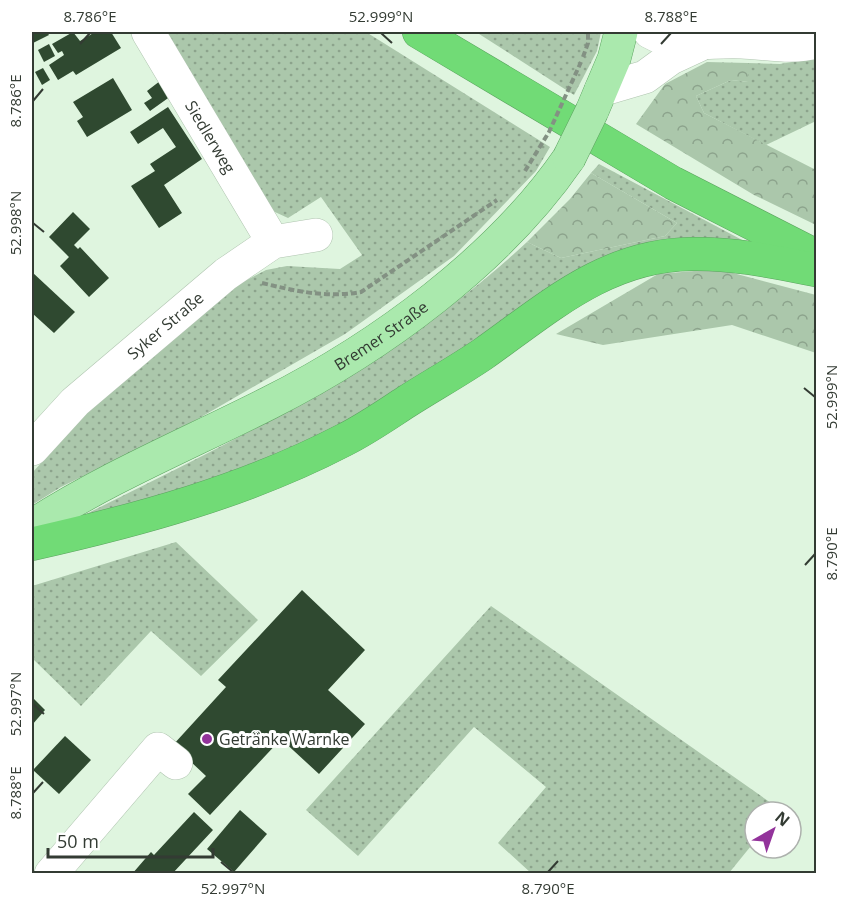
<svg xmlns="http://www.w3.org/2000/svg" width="848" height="905" font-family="'Open Sans',sans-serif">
	<defs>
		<pattern id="green-dots" width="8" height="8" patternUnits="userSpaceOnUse" patternTransform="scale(1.5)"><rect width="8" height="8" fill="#abc7ab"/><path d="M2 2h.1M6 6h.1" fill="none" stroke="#8ca38c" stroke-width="1.8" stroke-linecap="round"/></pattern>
		<pattern id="forest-crowns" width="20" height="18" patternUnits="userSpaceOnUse" patternTransform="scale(1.5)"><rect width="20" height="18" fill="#abc7ab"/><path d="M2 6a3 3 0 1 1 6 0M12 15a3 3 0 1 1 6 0" fill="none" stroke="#8ca38c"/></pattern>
	</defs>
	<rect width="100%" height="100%" fill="#dff5df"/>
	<g fill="url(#green-dots)">
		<polygon points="160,32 366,32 550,147 536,171 454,256 345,334 196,420 61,487 32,505 32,473 90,409 237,285 266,270 287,266 340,269 362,255 321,197 288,218 264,207"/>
		<polygon points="476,32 601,32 597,51 574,95"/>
		<polygon points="816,58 816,121 766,145 704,113 696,96 731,80 748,82 748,63 780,64"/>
		<path d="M 599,164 L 761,250 L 671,246 L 360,419 L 233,476 L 74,520 C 233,441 395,365 527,242 L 561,258 L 665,236 L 677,223 L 591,173 Z"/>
		<polygon points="176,542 258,620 201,676 151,631 81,706 32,658 32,586"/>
		<polygon points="491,606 781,810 779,812 755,812 755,841 729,873 531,873 498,843 546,787 474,727 358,856 306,810"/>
	</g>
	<g fill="url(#forest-crowns)">
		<polygon points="707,62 748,63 748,82 731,80 696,96 704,113 816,170 816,225 754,195 636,124 665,84"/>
		<polygon points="591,173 677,223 665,236 561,258 527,242 570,199"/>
		<polygon points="718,269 816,295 816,353 732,325 603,345 556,334 658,274"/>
	</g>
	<g fill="#2f4930">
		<polygon points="32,32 47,32 49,35 33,43"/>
		<polygon points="73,32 80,41 95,32 111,32 121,48 76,75 73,71 58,80 49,65 64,55 62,51 58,53 52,44"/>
		<polygon points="49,44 55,56 44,62 38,50"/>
		<polygon points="43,68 50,80 42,85 35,72"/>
		<polygon points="113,78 132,110 87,137 77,121 83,117 73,102"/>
		<polygon points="160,81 171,96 150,111 144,103 152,98 147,91"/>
		<polygon points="168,107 202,159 164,185 182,213 159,228 131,186 155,171 150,164 176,147 163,128 138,144 130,132"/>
		<polygon points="73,212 90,229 74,245 78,249 80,247 109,278 89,297 60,266 69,257 49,237"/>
		<polygon points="32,272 75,312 54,333 32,313"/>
		<polygon points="302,590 365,650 328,690 365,724 319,774 281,739 210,815 188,794 206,776 173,745 226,687 218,680"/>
		<polygon points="32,697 45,710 32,725"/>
		<polygon points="65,736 91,760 59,794 33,770"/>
		<polygon points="240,810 267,834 234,872 207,849"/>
		<polygon points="194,812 213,830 172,874 132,874 151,852 154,855"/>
	</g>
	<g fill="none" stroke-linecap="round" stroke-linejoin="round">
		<defs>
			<g id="minor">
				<path id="s1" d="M 148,32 L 273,242"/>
				<path d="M 650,32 C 682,50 709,40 742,42 C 767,43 792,49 816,42"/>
				<polyline points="601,90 645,77 671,58 699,45"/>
				<path id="s2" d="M 32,449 L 75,402 L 226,274 L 273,242 L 316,235"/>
				<polyline points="51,874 158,749 176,763"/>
			</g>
			<g id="major">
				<polyline points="592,111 614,59 621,32"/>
				<path id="s3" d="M 32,526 C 106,478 190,443 269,403 C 380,347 499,260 569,158"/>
			</g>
			<g id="highway">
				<polyline points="419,32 673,183 816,256"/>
				<path d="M 32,544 C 139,520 246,491 344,440 C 366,429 386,415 406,402 C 431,386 458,371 483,354 C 548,308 606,255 691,254 C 733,253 775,262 816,270"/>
			</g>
		</defs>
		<use href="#minor" stroke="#b0c5b0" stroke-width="34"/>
		<use href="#major" stroke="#5ba35f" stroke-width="34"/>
		<use href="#highway" stroke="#5ba35f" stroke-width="34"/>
		<g stroke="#839183" stroke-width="4" stroke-dasharray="6 3" stroke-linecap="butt">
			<polyline points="583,57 588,43 588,32"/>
			<path d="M 262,283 C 295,291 326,298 361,292 L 497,200"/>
		</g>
		<use href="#minor" stroke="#fff" stroke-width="33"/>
		<use href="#major" stroke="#aae9ad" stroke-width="33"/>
		<use href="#highway" stroke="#71db76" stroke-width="33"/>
		<defs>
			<polyline id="major-bridge" points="569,158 592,111"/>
		</defs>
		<use href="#major-bridge" stroke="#5ba35f" stroke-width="34" stroke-linecap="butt"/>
		<polyline stroke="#839183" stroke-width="4" stroke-dasharray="6 3" stroke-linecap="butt" points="525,171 549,132 581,62"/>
		<use href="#major-bridge" stroke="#aae9ad" stroke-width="33"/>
	</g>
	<path fill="none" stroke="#333b33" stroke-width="2" d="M 381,33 L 392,43M 80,44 L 90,33M 661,44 L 671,33M 33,101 L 43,89M 33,223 L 44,232M 804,388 L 815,397M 805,565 L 815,554M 33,704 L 44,714M 33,793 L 43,782M 221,862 L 233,872M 548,872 L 558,861"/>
	<circle fill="#93339b" stroke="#fff" stroke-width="2" cx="207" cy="739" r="6"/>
	<g text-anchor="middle" stroke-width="6" stroke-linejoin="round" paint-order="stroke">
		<g font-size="16" fill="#333b33" stroke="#fff">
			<text dy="6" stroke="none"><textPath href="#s1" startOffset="122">Siedlerweg</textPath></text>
			<text dy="6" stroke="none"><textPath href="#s2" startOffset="182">Syker Straße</textPath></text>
			<text dy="6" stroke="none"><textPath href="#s3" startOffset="398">Bremer Straße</textPath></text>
		</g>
		<g font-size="16" fill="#333b33" stroke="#fff" text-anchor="start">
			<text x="219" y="745">Getränke Warnke</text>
		</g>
	</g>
	<rect width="848" height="905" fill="none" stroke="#ffffff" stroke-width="66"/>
	<g transform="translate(773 830) rotate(40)"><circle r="28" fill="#ffffff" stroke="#adb1ad" stroke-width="1.5"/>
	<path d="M0-4.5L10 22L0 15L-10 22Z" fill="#93339b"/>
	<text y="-9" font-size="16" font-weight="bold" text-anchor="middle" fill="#333b33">N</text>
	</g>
	<path d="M48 848v9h165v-9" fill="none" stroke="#333b33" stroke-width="3"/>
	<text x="57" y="848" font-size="18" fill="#333b33" stroke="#ffffff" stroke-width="4.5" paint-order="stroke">50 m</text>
	<rect x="33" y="33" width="782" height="839" fill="none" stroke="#333b33" stroke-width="2"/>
	<g font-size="15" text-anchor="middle" fill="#333b33">
		<text x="90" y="22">8.786°E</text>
		<text x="381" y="22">52.999°N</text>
		<text x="671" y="22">8.788°E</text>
		<text transform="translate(16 101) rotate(-90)" y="5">8.786°E</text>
		<text transform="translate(16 223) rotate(-90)" y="5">52.998°N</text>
		<text transform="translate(832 397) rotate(-90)" y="5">52.999°N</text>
		<text transform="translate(832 554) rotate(-90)" y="5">8.790°E</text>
		<text transform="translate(16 704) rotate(-90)" y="5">52.997°N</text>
		<text transform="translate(16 793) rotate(-90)" y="5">8.788°E</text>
		<text x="233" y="894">52.997°N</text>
		<text x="548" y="894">8.790°E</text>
	</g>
</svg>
